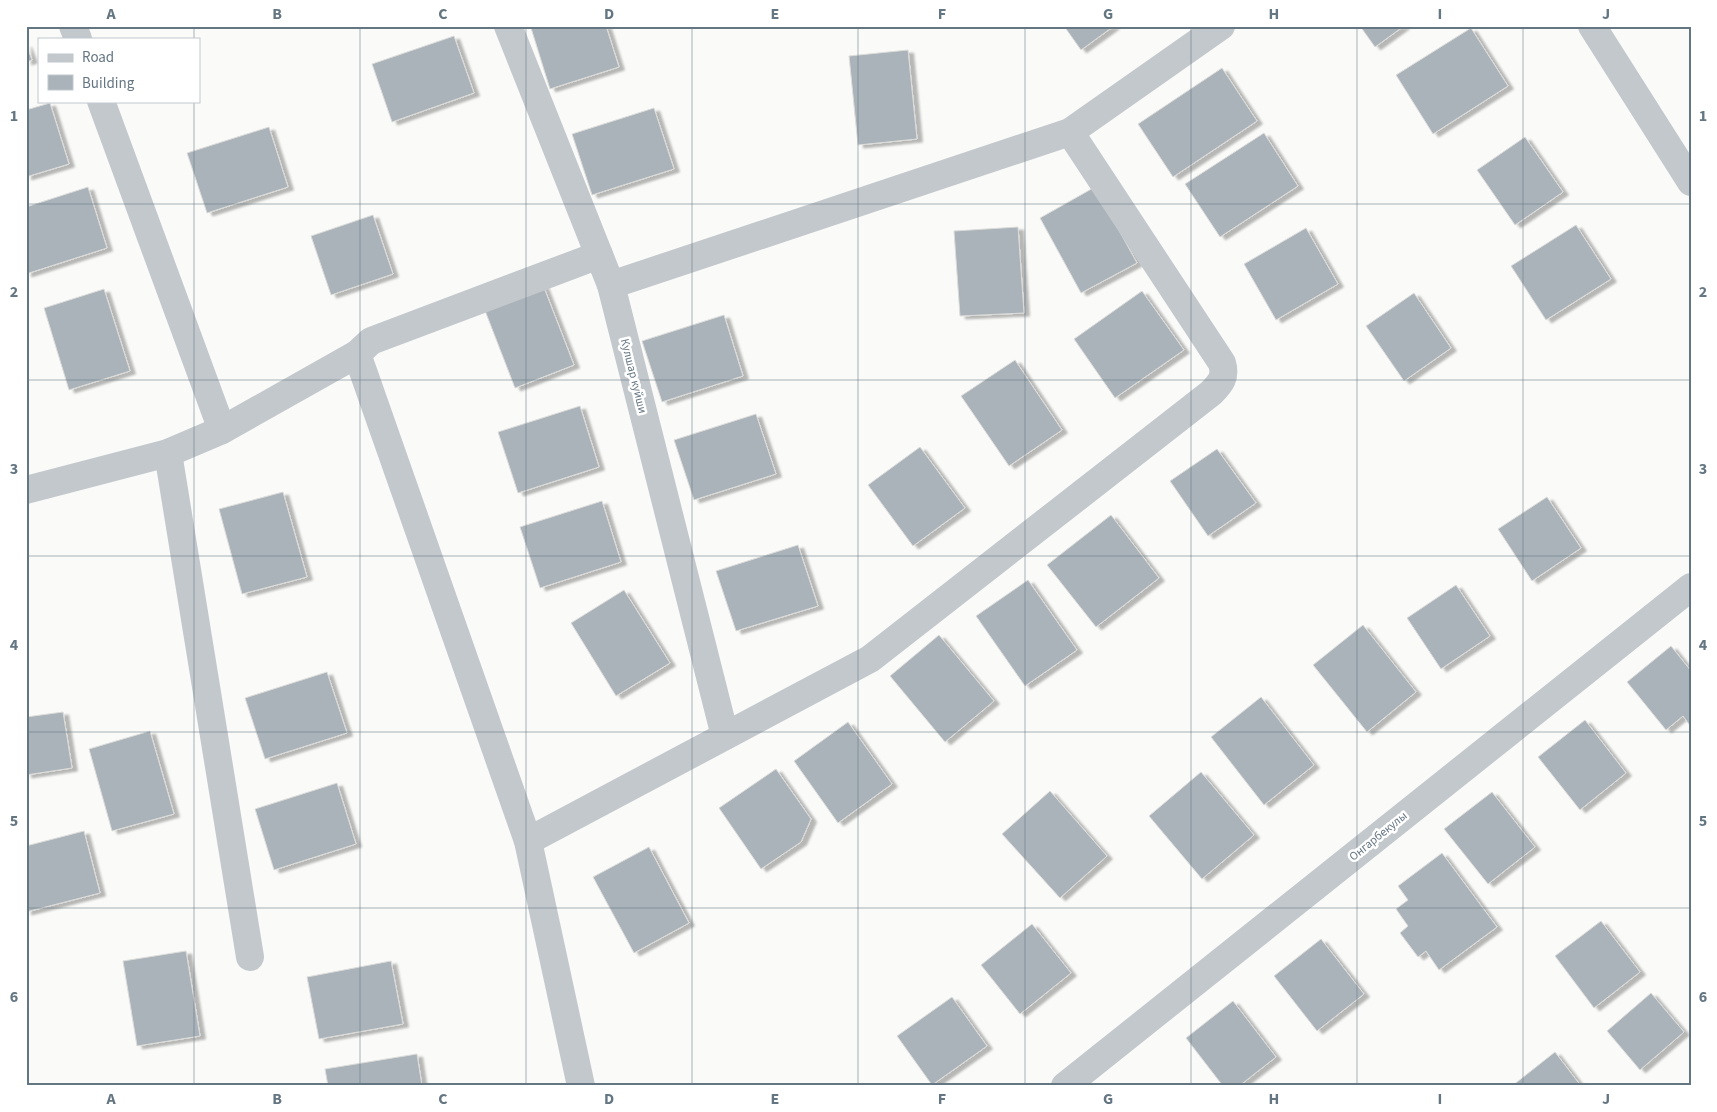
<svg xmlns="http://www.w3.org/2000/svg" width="1717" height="1112" font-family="'Source Sans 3',sans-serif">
	<defs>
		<filter id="shadow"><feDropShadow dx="5.5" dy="3" stdDeviation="1" flood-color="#0004"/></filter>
	</defs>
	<rect width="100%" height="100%" fill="#fafaf8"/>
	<g fill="#aab3b9" stroke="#dcdcda" filter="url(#shadow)">
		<polygon points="537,26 606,26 619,67 550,89 531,28"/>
		<polygon points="1064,26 1114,26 1081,50"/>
		<polygon points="1360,26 1404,26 1375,47"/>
		<polygon points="1471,28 1508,86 1433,134 1396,75"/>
		<polygon points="454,36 474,93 392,122 372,64"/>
		<polygon points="26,44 32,60 26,62"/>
		<polygon points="908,50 917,139 858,145 849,56"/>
		<polygon points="1222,68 1257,121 1173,177 1138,124"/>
		<polygon points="50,103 69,164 26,177 26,110"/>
		<polygon points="654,108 674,169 592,195 572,134"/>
		<polygon points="269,127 288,187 207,213 187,153"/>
		<polygon points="1264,133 1298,186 1220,237 1185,184"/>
		<polygon points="1525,137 1563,192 1515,225 1477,170"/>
		<polygon points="88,187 107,248 26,274 26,207"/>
		<polygon points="1095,187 1137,263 1081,293 1040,218"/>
		<polygon points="373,215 393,274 331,295 311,236"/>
		<polygon points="1576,225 1611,279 1546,320 1511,266"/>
		<polygon points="1018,227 1024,313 960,316 954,231"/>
		<polygon points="1306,228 1338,284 1276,320 1244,264"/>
		<polygon points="543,285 574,365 515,388 484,308"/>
		<polygon points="104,289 130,371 69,390 44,308"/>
		<polygon points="1142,291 1184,350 1115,398 1074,339"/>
		<polygon points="1414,293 1451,348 1404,381 1366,326"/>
		<polygon points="724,315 743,376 662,402 642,341"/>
		<polygon points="1015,360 1062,430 1009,466 961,396"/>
		<polygon points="580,406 599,467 518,493 498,432"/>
		<polygon points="756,414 776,474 694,500 674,440"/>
		<polygon points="920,447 965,508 913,546 868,485"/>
		<polygon points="1217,449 1256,503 1208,536 1170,481"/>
		<polygon points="283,492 307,577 242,594 219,509"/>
		<polygon points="1547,497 1581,548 1532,581 1498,529"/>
		<polygon points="602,501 621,562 540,588 520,527"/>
		<polygon points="1111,515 1159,578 1096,627 1047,565"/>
		<polygon points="798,545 818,606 736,631 716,571"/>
		<polygon points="1028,580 1077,650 1025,686 976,616"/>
		<polygon points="1456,585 1490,636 1441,669 1407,618"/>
		<polygon points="624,590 670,663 616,696 571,623"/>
		<polygon points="1363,625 1416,692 1367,732 1313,665"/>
		<polygon points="939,635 994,701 945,742 890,676"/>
		<polygon points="1671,646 1691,671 1691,727 1683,716 1666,730 1627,682"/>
		<polygon points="327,672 347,733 265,759 245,698"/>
		<polygon points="1261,697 1314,765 1264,805 1211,737"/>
		<polygon points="63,712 72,768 26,775 26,717"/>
		<polygon points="1585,720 1626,773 1580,810 1538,757"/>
		<polygon points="848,722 892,784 838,823 794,761"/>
		<polygon points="150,731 174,814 112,831 89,749"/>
		<polygon points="776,769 811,819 801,842 761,869 719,808"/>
		<polygon points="1201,772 1254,835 1202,879 1149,816"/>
		<polygon points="337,783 356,844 274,870 255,809"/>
		<polygon points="1050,791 1107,856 1060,898 1002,834"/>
		<polygon points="1492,792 1535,847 1488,884 1444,829"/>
		<polygon points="84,831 100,893 26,912 26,846"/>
		<polygon points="649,847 689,923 634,953 593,877"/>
		<polygon points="1442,853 1497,927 1439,970 1426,951 1418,957 1400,933 1408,926 1396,909 1408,900 1398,886"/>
		<polygon points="1601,921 1640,972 1594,1008 1555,956"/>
		<polygon points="1032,924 1071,973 1020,1014 981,965"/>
		<polygon points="1321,939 1364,994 1317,1031 1274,976"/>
		<polygon points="186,951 200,1036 137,1046 123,961"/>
		<polygon points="391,961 403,1024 319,1039 307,977"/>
		<polygon points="1651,993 1684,1032 1640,1070 1607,1031"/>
		<polygon points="952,997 987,1046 932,1085 897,1036"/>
		<polygon points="1233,1001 1276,1057 1239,1086 1223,1086 1186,1038"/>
		<polygon points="1555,1052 1581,1086 1512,1086"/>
		<polygon points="417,1054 422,1086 328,1086 325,1069"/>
	</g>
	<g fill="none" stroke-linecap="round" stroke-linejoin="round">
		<g stroke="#c3c8cc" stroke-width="28">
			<polyline points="73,26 78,39"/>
			<polyline points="508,26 611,285 725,736"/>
			<polyline points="101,101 222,430"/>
			<polyline points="611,285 1070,132 1221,26"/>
			<polyline points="357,354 528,841 581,1086"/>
			<polyline points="168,453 250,957"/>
			<polyline points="26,490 168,453 222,430 357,354 371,341 599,255"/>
			<path d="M 528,841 L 870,659 L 1211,393 C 1221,383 1226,377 1222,363 L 1070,132"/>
			<polyline points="1065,1086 1691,587"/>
		</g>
		<polyline stroke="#c3c8cc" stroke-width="28" points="1592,26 1691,182"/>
	</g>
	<path fill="none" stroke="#657683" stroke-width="1" stroke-opacity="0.55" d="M 194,26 L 194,39M 360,26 L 360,1086M 526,26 L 526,1086M 692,26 L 692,1086M 858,26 L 858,1086M 1025,26 L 1025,1086M 1191,26 L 1191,1086M 1357,26 L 1357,1086M 1523,26 L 1523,1086M 194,101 L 194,1086M 26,204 L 1691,204M 26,380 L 1691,380M 26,556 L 1691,556M 26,732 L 1691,732M 26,908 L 1691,908"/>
	<g text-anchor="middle" stroke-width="5" stroke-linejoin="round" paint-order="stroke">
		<g font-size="12" fill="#657683" stroke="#fff">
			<text transform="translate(634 376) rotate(76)" y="4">Кулшар куйши</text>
			<text transform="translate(1378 836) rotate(-39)" y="4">Онгарбекулы</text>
		</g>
	</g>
	<rect width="1717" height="1112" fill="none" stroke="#ffffff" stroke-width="55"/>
	<rect x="38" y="38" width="162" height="65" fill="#ffffff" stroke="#c1c8cd"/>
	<rect x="48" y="54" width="25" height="8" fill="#c3c8cc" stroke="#c1c8cd"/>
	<text x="82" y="62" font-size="15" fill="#657683">Road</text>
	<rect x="48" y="75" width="25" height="15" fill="#aab3b9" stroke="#c1c8cd"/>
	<text x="82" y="88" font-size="15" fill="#657683">Building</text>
	<rect x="28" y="28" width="1662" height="1056" fill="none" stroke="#657683" stroke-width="2"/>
	<g font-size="16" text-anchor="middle" font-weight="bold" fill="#657683">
		<text x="111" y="19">A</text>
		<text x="277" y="19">B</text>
		<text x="443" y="19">C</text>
		<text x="609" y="19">D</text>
		<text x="775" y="19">E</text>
		<text x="942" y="19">F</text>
		<text x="1108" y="19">G</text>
		<text x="1274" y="19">H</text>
		<text x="1440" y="19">I</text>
		<text x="1606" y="19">J</text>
		<text x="14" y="121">1</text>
		<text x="1703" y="121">1</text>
		<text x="14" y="297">2</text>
		<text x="1703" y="297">2</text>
		<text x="14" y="474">3</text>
		<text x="1703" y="474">3</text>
		<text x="14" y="650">4</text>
		<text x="1703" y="650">4</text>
		<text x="14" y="826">5</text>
		<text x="1703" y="826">5</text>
		<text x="14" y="1002">6</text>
		<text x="1703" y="1002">6</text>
		<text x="111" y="1104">A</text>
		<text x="277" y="1104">B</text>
		<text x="443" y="1104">C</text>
		<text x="609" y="1104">D</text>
		<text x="775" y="1104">E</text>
		<text x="942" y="1104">F</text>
		<text x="1108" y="1104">G</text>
		<text x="1274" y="1104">H</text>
		<text x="1440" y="1104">I</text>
		<text x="1606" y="1104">J</text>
	</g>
</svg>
